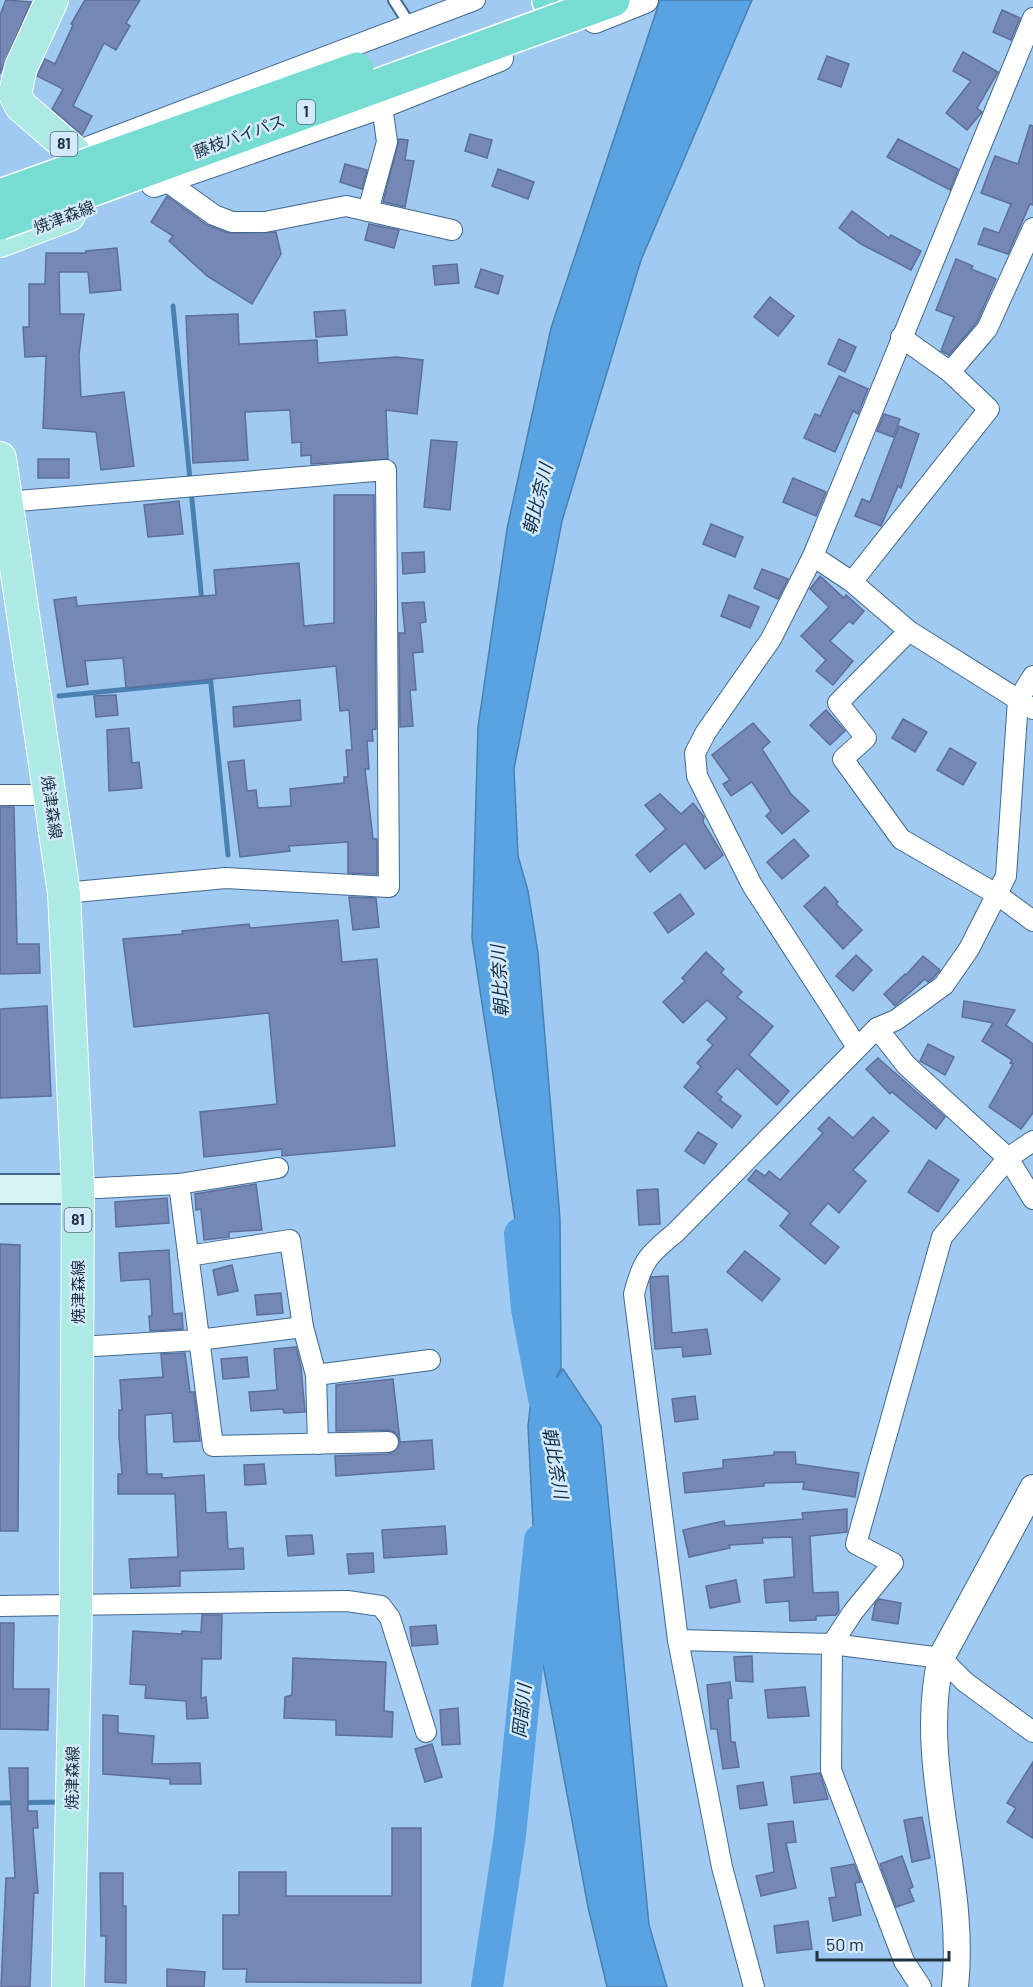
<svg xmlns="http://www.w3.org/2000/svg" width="1033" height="1987" font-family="Barlow,'Noto Sans JP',sans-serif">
	<rect width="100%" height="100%" fill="#a0caf2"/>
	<polygon fill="#59a3e3" stroke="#4881b2" stroke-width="1.5" points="660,0 752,0 641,260 562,521 514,769 518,856 528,891 538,953 560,1219 561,1369 554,1381 563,1369 601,1426 649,1925 667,1987 607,1987 588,1907 539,1643 528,1426 536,1357 472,938 478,727 507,529 551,328"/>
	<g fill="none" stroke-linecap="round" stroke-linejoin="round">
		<g stroke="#4881b2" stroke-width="5">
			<polyline points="173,306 202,602"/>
			<polyline points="210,674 228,855"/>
			<polyline points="59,696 210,681"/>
			<polyline points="0,1803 61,1802"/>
		</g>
		<g stroke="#59a3e3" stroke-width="32">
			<polyline points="520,1234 527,1309 544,1398"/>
			<polyline points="487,1987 510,1835 540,1540"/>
		</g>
	</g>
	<g fill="#7487b5" stroke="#5d6f9b" stroke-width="1.5">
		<polygon points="6,0 31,2 0,74 0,15"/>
		<polygon points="85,0 140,0 126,23 130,26 116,50 104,43 73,106 92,116 82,135 52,109 63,89 37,76 45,59 55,64 73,25 71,24"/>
		<polygon points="1002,10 1020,18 1011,40 993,32"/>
		<polygon points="963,52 998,72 977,108 982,112 967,130 946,113 971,81 953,71"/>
		<polygon points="827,56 849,64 841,87 818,79"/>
		<polygon points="1030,125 1033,126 1033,205 1030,204 1008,254 978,244 984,228 999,233 1011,204 981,193 995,156 1018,164"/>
		<polygon points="470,134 492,140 487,158 465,151"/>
		<polygon points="399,139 408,140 405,160 414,161 405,207 383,202"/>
		<polygon points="898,139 958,169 950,190 887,157"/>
		<polygon points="345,164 367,170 362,189 340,182"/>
		<polygon points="498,169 534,182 528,199 492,186"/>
		<polygon points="167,196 207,225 228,233 276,232 281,254 252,304 207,276 169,241 173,236 151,222"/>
		<polygon points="852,211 889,238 891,235 921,251 911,270 861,244 839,228"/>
		<polygon points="369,224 399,230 394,248 365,240"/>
		<polygon points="117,248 121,290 90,293 88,272 59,272 60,314 84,314 79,355 81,397 124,392 134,466 101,470 96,432 43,428 46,356 25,357 23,327 29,327 29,284 45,284 46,253 86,253 86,251"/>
		<polygon points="956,259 973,266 971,269 996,279 977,322 949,355 941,351 954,317 936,310"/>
		<polygon points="457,264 459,283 435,285 433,266"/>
		<polygon points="481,269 503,276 498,294 475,287"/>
		<polygon points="770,297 794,316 778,336 754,317"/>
		<polygon points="345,310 347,335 316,337 314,312"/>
		<polygon points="238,314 239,344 317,340 318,363 397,357 423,360 417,414 386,410 388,459 311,464 311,455 301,456 301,442 292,443 290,410 245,412 248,460 193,463 186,316"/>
		<polygon points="839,339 856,347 845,372 828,364"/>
		<polygon points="839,376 868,389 858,414 853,411 835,452 804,438 815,414 820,416"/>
		<polygon points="884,414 900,419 893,437 877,431"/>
		<polygon points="899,426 919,434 901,488 898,486 881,526 855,516 862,499 870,502"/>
		<polygon points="431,440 457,442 450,510 424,507"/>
		<rect x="38" y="459" width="31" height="19"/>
		<polygon points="793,478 826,492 816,516 783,502"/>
		<polygon points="334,495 374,495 376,729 372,730 373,741 367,741 369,769 365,769 373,839 377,839 377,874 348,873 348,842 289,846 290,851 240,857 228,762 244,760 247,791 256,790 258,808 291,806 290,789 344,783 344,777 348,777 346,750 352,750 349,710 340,711 336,666 126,688 123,658 85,661 88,684 67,687 54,600 76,597 77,606 216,595 214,570 299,563 304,626 334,623"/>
		<polygon points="179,501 183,534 148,537 144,505"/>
		<polygon points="711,524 743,537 735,557 703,544"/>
		<polygon points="424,552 425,572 403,574 402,553"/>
		<polygon points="762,569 788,579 778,599 754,588"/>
		<polygon points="820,576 844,598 846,595 864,611 853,624 849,621 830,641 853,661 833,685 816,671 826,660 801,636 829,607 810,589"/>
		<polygon points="729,595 759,607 750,628 721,616"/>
		<polygon points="424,602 426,622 420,623 423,652 413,653 416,690 410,690 413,726 400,727 399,633 405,633 402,603"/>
		<polygon points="116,695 118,715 96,717 94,696"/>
		<polygon points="300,700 301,720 234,727 233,707"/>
		<polygon points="826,710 845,731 830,745 810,725"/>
		<polygon points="903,719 927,732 915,752 892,738"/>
		<polygon points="753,723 770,742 762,749 791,794 809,811 782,834 766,816 771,811 752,782 731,796 723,784 730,780 712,755"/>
		<polygon points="129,728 132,763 139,762 142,788 109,791 107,730"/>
		<polygon points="950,748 976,763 963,785 937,770"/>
		<polygon points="660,794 681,814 693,803 704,817 703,822 723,855 705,869 685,843 650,872 636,855 666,829 645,805"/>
		<polygon points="0,807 14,807 17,944 39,944 40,973 0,974"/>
		<polygon points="794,839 809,856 782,879 767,862"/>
		<polygon points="825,887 838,902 836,904 862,930 843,949 804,906"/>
		<polygon points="680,894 694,914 668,933 654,913"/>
		<polygon points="349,897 376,898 379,927 353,930"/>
		<polygon points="338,920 342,962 377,959 395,1146 282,1156 282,1149 204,1157 200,1112 277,1104 269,1013 134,1027 123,939 183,934 182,931 249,924 250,928"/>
		<polygon points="706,952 724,969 721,973 742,992 737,997 773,1026 749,1055 789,1091 777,1105 737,1068 716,1092 722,1097 720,1100 741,1116 732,1128 684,1087 701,1067 697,1063 713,1045 707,1040 727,1018 707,1000 683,1023 663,1002 685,981 682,978"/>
		<polygon points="856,955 872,970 853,991 836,976"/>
		<polygon points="923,956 940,970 935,976 928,982 925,979 895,1006 884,994 905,974 906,975"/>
		<polygon points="964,1001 1015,1010 1006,1025 1033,1044 1033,1113 1021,1129 989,1107 1013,1064 1010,1063 1012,1060 982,1041 993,1023 962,1017"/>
		<polygon points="47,1006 51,1096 0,1098 0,1009"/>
		<polygon points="928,1044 954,1057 945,1075 920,1061"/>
		<polygon points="878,1058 945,1117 936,1129 892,1092 890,1094 866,1069"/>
		<polygon points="829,1117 853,1138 873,1117 889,1131 853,1170 866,1181 839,1213 828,1203 810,1224 839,1247 825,1264 780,1226 790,1213 748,1180 756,1170 765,1176 769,1171 780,1180 823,1133 818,1129"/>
		<polygon points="698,1132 717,1144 704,1164 685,1151"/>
		<polygon points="929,1160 959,1180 938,1212 908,1192"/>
		<polygon points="256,1184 262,1230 229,1232 229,1237 204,1240 201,1209 196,1210 195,1194"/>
		<polygon points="658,1189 660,1224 639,1225 637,1190"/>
		<polygon points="167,1198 169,1223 116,1227 115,1202"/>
		<polygon points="0,1244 20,1245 18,1531 0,1531"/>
		<polygon points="169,1250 173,1314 182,1313 183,1329 150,1331 149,1316 152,1316 150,1279 121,1281 119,1253"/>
		<polygon points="745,1251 780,1279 762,1301 727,1272"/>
		<polygon points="232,1265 238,1291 218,1295 213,1270"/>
		<polygon points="668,1276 672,1333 707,1329 711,1354 683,1357 682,1347 655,1349 650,1282 651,1277"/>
		<polygon points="281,1293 283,1313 257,1315 255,1295"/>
		<polygon points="296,1347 301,1367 305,1412 284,1413 283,1409 251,1411 249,1392 277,1390 274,1349"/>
		<polygon points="185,1353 190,1392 194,1392 200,1441 174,1442 172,1413 145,1415 147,1474 162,1474 162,1478 204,1475 206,1513 226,1512 228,1549 243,1548 244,1569 180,1571 180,1586 131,1588 129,1559 178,1557 175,1494 118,1494 118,1474 122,1474 119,1437 119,1410 122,1410 120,1380 163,1377 161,1354"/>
		<polygon points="247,1357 249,1377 223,1379 221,1359"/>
		<polygon points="393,1379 400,1441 394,1432 388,1430 336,1431 336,1385"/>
		<polygon points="695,1396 698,1419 675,1422 672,1399"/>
		<polygon points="432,1440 434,1469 336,1476 335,1456 389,1454 398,1448 400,1442"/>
		<polygon points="774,1452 795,1452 796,1464 859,1473 855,1497 803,1489 804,1482 764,1483 764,1486 685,1493 683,1473 723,1468 723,1460 774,1455"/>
		<polygon points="264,1464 266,1484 245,1485 244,1465"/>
		<polygon points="847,1509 847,1532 810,1536 813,1593 838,1592 839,1611 836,1615 816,1616 816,1620 790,1621 789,1601 766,1603 764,1580 794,1577 792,1537 762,1538 763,1543 729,1545 730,1548 689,1557 683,1530 724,1521 725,1526 803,1519 802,1513"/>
		<polygon points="445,1526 447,1554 384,1558 382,1530"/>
		<polygon points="312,1535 314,1554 288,1556 286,1536"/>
		<polygon points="373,1553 374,1572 349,1574 347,1554"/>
		<polygon points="736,1580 740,1602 710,1608 706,1586"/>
		<polygon points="879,1599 901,1603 898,1624 872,1620 875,1604"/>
		<polygon points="202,1615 222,1615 221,1659 202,1659 201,1698 206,1697 208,1718 187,1719 186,1701 145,1698 146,1685 130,1684 133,1631 182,1634 182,1631 201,1632"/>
		<polygon points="0,1623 14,1623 13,1689 49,1689 48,1730 0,1729"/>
		<polygon points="436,1625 438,1644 412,1646 410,1627"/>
		<polygon points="752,1656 753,1682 736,1681 734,1657"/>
		<polygon points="293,1658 386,1662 384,1711 393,1712 392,1737 336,1735 336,1720 284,1718 285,1697 292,1695"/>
		<polygon points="730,1682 732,1698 728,1699 731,1742 735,1742 739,1767 723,1769 717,1729 711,1729 707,1685"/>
		<polygon points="805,1687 809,1716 768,1718 765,1690"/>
		<polygon points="458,1708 460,1744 442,1745 440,1710"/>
		<polygon points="103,1715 118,1716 118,1733 154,1736 152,1764 200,1763 201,1784 170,1784 170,1779 103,1774"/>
		<polygon points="432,1744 442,1777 425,1782 415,1749"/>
		<polygon points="1033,1762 1033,1838 1007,1822 1016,1808 1007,1803"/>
		<polygon points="9,1768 28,1768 28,1811 37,1811 38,1828 33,1828 38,1893 34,1893 30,1987 1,1987 6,1878 15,1878"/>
		<polygon points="820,1773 828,1799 794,1803 791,1777"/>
		<polygon points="763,1782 767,1805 740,1809 737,1786"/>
		<polygon points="922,1817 930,1858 912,1862 904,1820"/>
		<polygon points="793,1821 796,1842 786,1843 796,1888 761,1896 756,1876 774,1872 768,1824"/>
		<polygon points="392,1828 421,1828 421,1983 246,1982 247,1969 223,1969 223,1915 239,1915 239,1872 286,1872 286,1896 392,1896"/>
		<polygon points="902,1856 913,1887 909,1889 914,1901 896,1907 880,1864"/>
		<polygon points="854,1864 861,1882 855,1883 861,1915 833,1921 829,1898 836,1897 831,1868"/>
		<polygon points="100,1873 123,1873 123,1906 126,1906 126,1983 105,1982 106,1936 101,1936"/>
		<polygon points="808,1921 812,1949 777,1953 774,1926"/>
		<polygon points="167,1969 205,1972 204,1987 167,1987"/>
	</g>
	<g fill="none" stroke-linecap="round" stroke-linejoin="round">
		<defs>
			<polyline id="service" points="394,0 410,25"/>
			<g id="minor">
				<polyline points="74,152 475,0"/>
				<polyline points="165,180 214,215 232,222 265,222 346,206 452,230"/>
				<polyline points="368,211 387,142 382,105"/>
				<polyline points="901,337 950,372"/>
				<polyline points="6,502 386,470 389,887 226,878 64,893"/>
				<polyline points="813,556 852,582 909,631 1033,709"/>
				<polyline points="852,582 989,409 950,372 987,329 1033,228"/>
				<polyline points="909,631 838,703 866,738 843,759 901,839 998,895 1033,921"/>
				<polyline points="0,795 42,795 51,801"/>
				<polyline points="877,1028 906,1065 1008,1158 1033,1199"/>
				<polyline points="857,1047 752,885 697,776 695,753 706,732 771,639 813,556 1033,18"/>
				<polyline points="179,1184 213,1446 388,1442"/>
				<polyline points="78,1189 179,1184 278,1168"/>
				<polyline points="188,1256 290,1240 303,1327 316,1375 318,1444"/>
				<polyline points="78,1347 198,1340 303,1327"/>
				<polyline points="316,1375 430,1360"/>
				<polyline points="0,1606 347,1601 381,1606 390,1618 426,1732"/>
				<polyline points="678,1640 832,1644 941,1658 965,1682 1033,1732"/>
				<path d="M 754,1987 L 722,1867 L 678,1640 L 634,1294 C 642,1261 649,1254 675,1233 L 877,1028 L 896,1020 L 944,985 L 969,949 L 1006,876 L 1018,700 L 1033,676"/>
				<polyline points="921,1987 904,1961 831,1770 832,1644 853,1612 893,1563 856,1544 942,1237 1008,1158 1033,1141"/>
			</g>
			<g id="tertiary">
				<polyline points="595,20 645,0"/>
				<polyline points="154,184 382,105 500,58"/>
				<path d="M 955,1987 C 967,1876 916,1768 941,1658 L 1033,1488"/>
			</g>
			<polyline id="secondary" points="0,1189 78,1189"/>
			<g id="primary">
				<polyline points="52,0 21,67 15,94 21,106 74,152 95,188"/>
				<polyline points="0,241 69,215"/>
				<polyline points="0,458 64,893 78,1189 76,1602 68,1987"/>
			</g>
			<polyline id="motorway" points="549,1 553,0"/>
		</defs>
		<use href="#service" stroke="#42698d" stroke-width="14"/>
		<use href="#minor" stroke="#42698d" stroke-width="22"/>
		<use href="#tertiary" stroke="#42698d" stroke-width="28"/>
		<use href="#secondary" stroke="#42698d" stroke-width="32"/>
		<use href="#primary" stroke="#fff" stroke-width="34"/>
		<use href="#motorway" stroke="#fff" stroke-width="36"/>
		<use href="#service" stroke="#fff" stroke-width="10"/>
		<use href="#minor" stroke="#fff" stroke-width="20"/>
		<use href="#tertiary" stroke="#fff" stroke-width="26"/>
		<use href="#secondary" stroke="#d6f4f2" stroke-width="28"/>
		<use href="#primary" stroke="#adeae4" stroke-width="32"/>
		<use href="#motorway" stroke="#77dcd2" stroke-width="33"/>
		<defs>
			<g id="motorway-bridge">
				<polyline points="0,196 357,69"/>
				<polyline points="0,223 613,0"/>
			</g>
		</defs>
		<use href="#motorway-bridge" stroke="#fff" stroke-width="36" stroke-linecap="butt"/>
		<use href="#motorway-bridge" stroke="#77dcd2" stroke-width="33"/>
	</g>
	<g text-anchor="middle" stroke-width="5" stroke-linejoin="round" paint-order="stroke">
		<g fill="#d3e9fd" stroke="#566879" stroke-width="1.5">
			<rect x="297" y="100" width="18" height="24" rx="4.5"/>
			<rect x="50.5" y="132" width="27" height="24" rx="4.5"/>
			<rect x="64.5" y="1208" width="27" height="24" rx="4.5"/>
		</g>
		<g font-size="15" font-weight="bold" fill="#203140">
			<text x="306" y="117">1</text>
			<text x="64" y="149">81</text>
			<text x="78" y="1225">81</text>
		</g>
		<g font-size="16" fill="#203140" stroke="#d3e9fd">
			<text transform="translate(239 136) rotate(-20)" y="6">藤枝バイパス</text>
			<text transform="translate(64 217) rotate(-21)" y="6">焼津森線</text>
			<text transform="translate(52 807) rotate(82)" y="6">焼津森線</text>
			<text transform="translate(78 1292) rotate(-90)" y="6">焼津森線</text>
			<text transform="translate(72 1778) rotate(-89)" y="6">焼津森線</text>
		</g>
		<g font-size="18" font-style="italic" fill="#0c2b45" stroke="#d3e9fd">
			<text transform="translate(538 499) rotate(-76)" y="6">朝比奈川</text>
			<text transform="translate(500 981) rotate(-93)" y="6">朝比奈川</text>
			<text transform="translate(555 1463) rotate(80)" y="6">朝比奈川</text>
			<text transform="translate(522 1711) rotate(-84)" y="6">岡部川</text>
		</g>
	</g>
	<path d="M817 1951v9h132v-9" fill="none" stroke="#203140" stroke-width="3"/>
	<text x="826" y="1951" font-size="18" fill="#203140" stroke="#d3e9fd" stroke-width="4.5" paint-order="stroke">50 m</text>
</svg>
